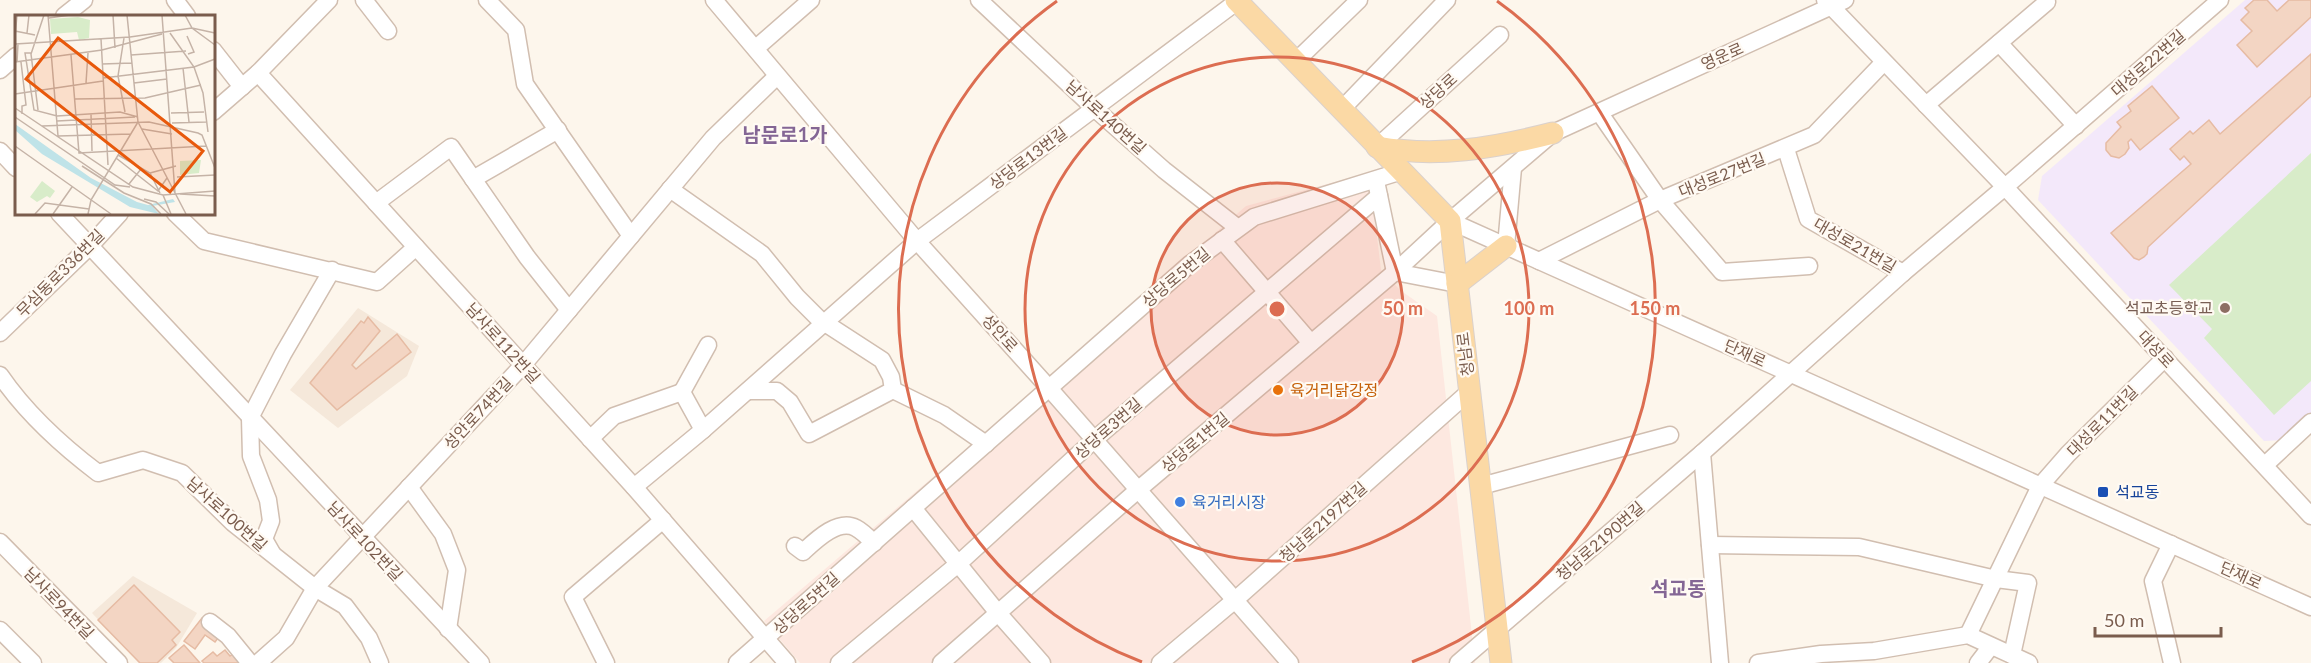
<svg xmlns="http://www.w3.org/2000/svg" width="2311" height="663" font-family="Lato,'Noto Sans KR',sans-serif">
	<rect width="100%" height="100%" fill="#fdf6ec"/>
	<g fill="#f5e8da">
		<polygon points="358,308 419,346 407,376 338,428 290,390"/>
		<polygon points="133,576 197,613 176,648 161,663 139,663 92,613"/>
	</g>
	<polygon fill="#fde8e0" points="1353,177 1372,194 1381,270 1400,290 1437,316 1475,663 800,663 764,621 1027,397 1246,206"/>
	<polygon fill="#f3e8fa" points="2245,0 2311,0 2311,416 2286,440 2264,441 2038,200 2042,176"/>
	<polygon fill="#d8ecc9" points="2311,153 2311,381 2274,415 2204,338 2212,329 2169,285"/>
	<g fill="#f3d5c3" stroke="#e6bba3" stroke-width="1.5">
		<polygon points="2254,0 2267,0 2277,11 2289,0 2311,0 2311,17 2257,67 2237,45 2252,31 2241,20 2249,12 2245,8"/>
		<polygon points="2311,54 2311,96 2148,247 2147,254 2144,257 2139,260 2134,258 2111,233 2191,164 2184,156 2180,160 2170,149 2190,131 2193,134 2209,120 2220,134"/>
		<polygon points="2152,86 2179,118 2140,150 2131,139 2128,142 2129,148 2125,154 2119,158 2111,156 2106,150 2106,143 2121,127 2117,122 2131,111 2128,106"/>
		<polygon points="368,317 380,331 352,365 356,369 397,334 411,352 337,410 310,383 361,321 364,323"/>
		<polygon points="134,585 180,632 172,640 176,645 157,663 140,663 98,620"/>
		<polygon points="202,618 222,633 215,642 205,635 195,649 184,641"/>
		<polygon points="184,645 200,663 174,663 169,658"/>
		<polygon points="225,650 230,656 237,651 242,663 204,663 202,661 213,652 217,656"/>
	</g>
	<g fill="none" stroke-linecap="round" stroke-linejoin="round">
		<defs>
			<g id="minor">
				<polyline points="175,0 187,16"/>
				<polyline points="364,0 388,31"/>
				<polyline points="487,0 516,30 525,84 631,236"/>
				<polyline points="714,0 917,241 1049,388 1290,663"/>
				<polyline points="979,0 1094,108 1164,170 1238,228"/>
				<polyline points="1825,0 2005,187 2311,516"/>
				<polyline points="64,16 84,0"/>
				<polyline points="1999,43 2076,126"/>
				<polyline points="756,48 811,0"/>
				<polyline points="213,50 242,87"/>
				<polyline points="1295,62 1359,0"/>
				<polyline points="0,70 16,56"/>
				<polyline points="258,73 634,487 787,663"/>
				<polyline points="1926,105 2047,2"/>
				<polyline points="1341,110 1447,0"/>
				<polyline points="213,112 258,73 329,0"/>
				<polyline points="1599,112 1660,200 1722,272 1809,266"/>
				<polyline points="1377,147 1500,35"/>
				<polyline points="1786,149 1808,219 1903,273"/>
				<polyline points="0,151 16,168"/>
				<polyline points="473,179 558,130"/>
				<polyline points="1377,186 1395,272 1457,284"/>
				<polyline points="670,189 762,254 797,297 824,324"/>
				<polyline points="376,203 451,147 527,257 569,310"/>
				<polyline points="59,213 481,663"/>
				<polyline points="175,213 204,241 377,282 416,247"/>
				<polyline points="1450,221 2311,607"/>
				<polyline points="1222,240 1311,343"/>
				<polyline points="1506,246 1513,168"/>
				<polyline points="1539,261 1660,200 1814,135 1884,62"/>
				<polyline points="0,333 90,246 120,213"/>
				<path d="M 0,375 C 26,413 61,445 98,473 L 143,460 L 182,473 L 233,523 L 315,588 L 345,606 L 369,638 L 380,663"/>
				<polyline points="893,390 944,415 986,444"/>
				<polyline points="748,391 777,391 790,402 809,434 893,390 891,377 882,360 825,323"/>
				<polyline points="682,392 708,345"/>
				<polyline points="682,392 703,430"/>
				<polyline points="590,439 614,416 682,392"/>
				<polyline points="1702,453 1720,663"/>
				<polyline points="2265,465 2311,422"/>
				<polyline points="1481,486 1670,435"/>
				<polyline points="409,487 443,534 457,570 448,629"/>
				<polyline points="634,487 703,430 917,241 1239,0"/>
				<polyline points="913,508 998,613 1042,663"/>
				<polyline points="0,542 119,663"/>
				<polyline points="2171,544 2153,581 2172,663"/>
				<polyline points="1710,545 1859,547 1996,579 2028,583 2012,655"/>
				<path d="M 795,546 L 803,552 C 815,541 838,518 856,528 C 862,531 869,538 874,543"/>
				<polyline points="272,553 264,539 271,521 268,500 251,456 250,418 283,354 332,270"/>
				<polyline points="210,622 228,636 250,663"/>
				<polyline points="0,630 33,663"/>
				<polyline points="1968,635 2040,486 2068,454 2165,358"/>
				<polyline points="258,663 286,638 315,588 523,365 713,138 777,76"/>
				<polyline points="606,663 573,597 663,520"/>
				<polyline points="737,663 1190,264 1254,217 1402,171"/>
				<polyline points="839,663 958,564 1095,439 1379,196"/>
				<polyline points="941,663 1139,489 1395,272 1450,221 1553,133 1845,0"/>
				<polyline points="1160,663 1235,600 1470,391"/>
				<polyline points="1458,663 1702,453 1903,273 2005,187 2220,0"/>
				<polyline points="1758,663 1821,654 1874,651 1968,635 2029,663"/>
				<polyline points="1978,663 1991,646"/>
			</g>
			<g id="major">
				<polyline points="1236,0 1450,221 1501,663"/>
				<path d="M 1377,147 C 1437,158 1494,148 1553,133"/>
				<polyline points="1457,284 1506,246"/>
			</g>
		</defs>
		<use href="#minor" stroke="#d1beb0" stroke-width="19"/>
		<use href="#major" stroke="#dad1cd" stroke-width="23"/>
		<use href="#minor" stroke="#fff" stroke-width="16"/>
		<use href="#major" stroke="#fbd9a5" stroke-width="21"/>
	</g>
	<circle cx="1277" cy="309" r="126" fill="#dc6d51" fill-opacity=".12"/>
	<g fill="none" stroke="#dc6d51" stroke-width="3">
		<circle cx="1277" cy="309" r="126"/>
		<circle cx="1277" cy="309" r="252"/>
		<path d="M1142 662A378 378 0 0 1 1057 1M1497 1A378 378 0 0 1 1412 662"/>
	</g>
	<circle fill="#8d6e63" stroke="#fffaf3" stroke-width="2" cx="2225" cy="308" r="6"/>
	<circle fill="#e8710a" stroke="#fffaf3" stroke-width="2" cx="1278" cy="390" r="6"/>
	<rect fill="#1a4fb4" stroke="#fffaf3" stroke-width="2" x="2097" y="486" width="12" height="12" rx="3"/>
	<circle fill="#3f7fe0" stroke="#fffaf3" stroke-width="2" cx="1180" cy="502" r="6"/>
	<g text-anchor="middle" stroke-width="4.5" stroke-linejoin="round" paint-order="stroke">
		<g font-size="16" fill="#7a5c4d" stroke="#fffaf3">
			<text transform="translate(1722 56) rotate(-24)" y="6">영운로</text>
			<text transform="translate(2148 63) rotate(-41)" y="6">대성로22번길</text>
			<text transform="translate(1438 91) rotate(-42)" y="6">상당로</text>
			<text transform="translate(1106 117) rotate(42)" y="6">남사로140번길</text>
			<text transform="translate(1028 158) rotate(-37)" y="6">상당로13번길</text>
			<text transform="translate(1722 175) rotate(-22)" y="6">대성로27번길</text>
			<text transform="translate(1855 245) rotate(30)" y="6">대성로21번길</text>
			<text transform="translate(60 273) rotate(-45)" y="6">무심동로336번길</text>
			<text transform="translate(1176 277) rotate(-40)" y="6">상당로5번길</text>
			<text transform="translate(1000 333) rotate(48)" y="6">성안로</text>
			<text transform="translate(503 343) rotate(48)" y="6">남사로112번길</text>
			<text transform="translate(2156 349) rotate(47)" y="6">대성로</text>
			<text transform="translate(1745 353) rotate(24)" y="6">단재로</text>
			<text transform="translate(1465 354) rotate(-97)" y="6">청남로</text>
			<text transform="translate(478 413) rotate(-47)" y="6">성안로74번길</text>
			<text transform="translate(2102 421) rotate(-45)" y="6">대성로11번길</text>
			<text transform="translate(1108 428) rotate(-41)" y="6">상당로3번길</text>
			<text transform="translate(1195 442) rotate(-40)" y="6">상당로1번길</text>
			<text transform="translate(227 514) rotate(42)" y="6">남사로100번길</text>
			<text transform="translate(1323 522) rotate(-42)" y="6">청남로2197번길</text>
			<text transform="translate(365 541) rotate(47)" y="6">남사로102번길</text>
			<text transform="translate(1600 541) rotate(-41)" y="6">청남로2190번길</text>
			<text transform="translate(2241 575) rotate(24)" y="6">단재로</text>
			<text transform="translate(59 603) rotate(46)" y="6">남사로94번길</text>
			<text transform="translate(806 603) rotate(-42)" y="6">상당로5번길</text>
		</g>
		<g font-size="16" fill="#785e54" stroke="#fffaf3" text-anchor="end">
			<text x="2213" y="314">석교초등학교</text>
		</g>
		<g font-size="16" fill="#c56008" stroke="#fffaf3" text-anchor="start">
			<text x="1290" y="396">육거리닭강정</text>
		</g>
		<g font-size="16" fill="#164399" stroke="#fffaf3" text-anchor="start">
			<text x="2115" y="498">석교동</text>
		</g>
		<g font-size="16" fill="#366cbe" stroke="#fffaf3" text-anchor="start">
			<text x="1192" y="508">육거리시장</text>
		</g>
		<g font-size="20" font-weight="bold" fill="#846695" stroke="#fffaf3">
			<text x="785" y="142">남문로1가</text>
			<text x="1678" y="596">석교동</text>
		</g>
	</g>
	<g transform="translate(15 15)">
		<rect width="200" height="200" fill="#fdf6ec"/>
		<path d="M 63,2 L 75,5 L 74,23 L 64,25 L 62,17 L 36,19 L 35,4 ZM 186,145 L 184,158 L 165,160 L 165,146 ZM 27,166 L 40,176 L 35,183 L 32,181 L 22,187 L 15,182 Z" fill="#d8ecc9"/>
		<path d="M 0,109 L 76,163 L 122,187 L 133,190 L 158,184 L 160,187 L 137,191 L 144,199 L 115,192 L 27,139 L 0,115 Z" fill="#bfe3e8"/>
		<path fill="none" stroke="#c5b3a7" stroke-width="1.5" d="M 33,0 L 43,121M 98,0 L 100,33M 147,0 L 160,178M 170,0 L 177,13 L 200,30M 34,3 L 55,0M 0,16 L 20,20M 12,18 L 14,0M 155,18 L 179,52 L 188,78 L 193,117M 172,21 L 179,37 L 173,39M 0,22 L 2,0M 115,22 L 177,13 L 200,18M 109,23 L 103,61 L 110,97M 86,24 L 93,150M 0,29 L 115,22M 16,38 L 10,38 L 19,95 L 42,101 L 105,97 L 123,102M 56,40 L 64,138 L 191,131M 116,40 L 171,36M 0,47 L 87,35 L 147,19M 2,47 L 3,29M 6,47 L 11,90 L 7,91 L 7,99M 87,49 L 117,48M 168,53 L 174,107M 88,63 L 179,52 L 200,44M 71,68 L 73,38M 119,68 L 152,64M 0,79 L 88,66M 59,84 L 130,83 L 186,70M 0,93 L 118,172 L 148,180 L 200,176M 23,95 L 16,39 L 29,0M 156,98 L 189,97M 76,99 L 77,136M 0,102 L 100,170 L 115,172M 42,106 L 120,102M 123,107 L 171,199M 157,108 L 191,107M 27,111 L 134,107 L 183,118 L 187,120 L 200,153M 127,114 L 157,119M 43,121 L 116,119M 0,131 L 96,199M 103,140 L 135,158 L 145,178M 101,143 L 143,176 L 152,163M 67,151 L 109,178 L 136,189 L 146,199M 135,158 L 161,151M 162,162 L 200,160M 114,169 L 126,154M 165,179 L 200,181M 148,180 L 156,199M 129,184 L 141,187 L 154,199M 20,199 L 30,188 L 74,194M 38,199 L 57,172M 73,199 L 76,185 L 123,107 L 112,0"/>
		<path fill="#e8590c" fill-opacity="0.15" stroke="#e8590c" stroke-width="3" d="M 43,23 L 188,136 L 155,177 L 11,64 Z"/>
		<rect width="200" height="200" fill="none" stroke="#7a5c4d" stroke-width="3"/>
	</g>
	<circle cx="1277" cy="309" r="9" fill="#dc6d51" stroke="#fffaf3" stroke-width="3"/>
	<g font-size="18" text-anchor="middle" font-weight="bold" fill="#dc6d51" stroke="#fffaf3" stroke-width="4.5" stroke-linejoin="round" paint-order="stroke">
		<text x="1403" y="315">50 m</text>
		<text x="1529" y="315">100 m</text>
		<text x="1655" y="315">150 m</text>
	</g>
	<path d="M2095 627v9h126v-9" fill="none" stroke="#7a5c4d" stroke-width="3"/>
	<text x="2104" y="627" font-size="18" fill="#7a5c4d" stroke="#fffaf3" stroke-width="4.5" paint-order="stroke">50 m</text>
</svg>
